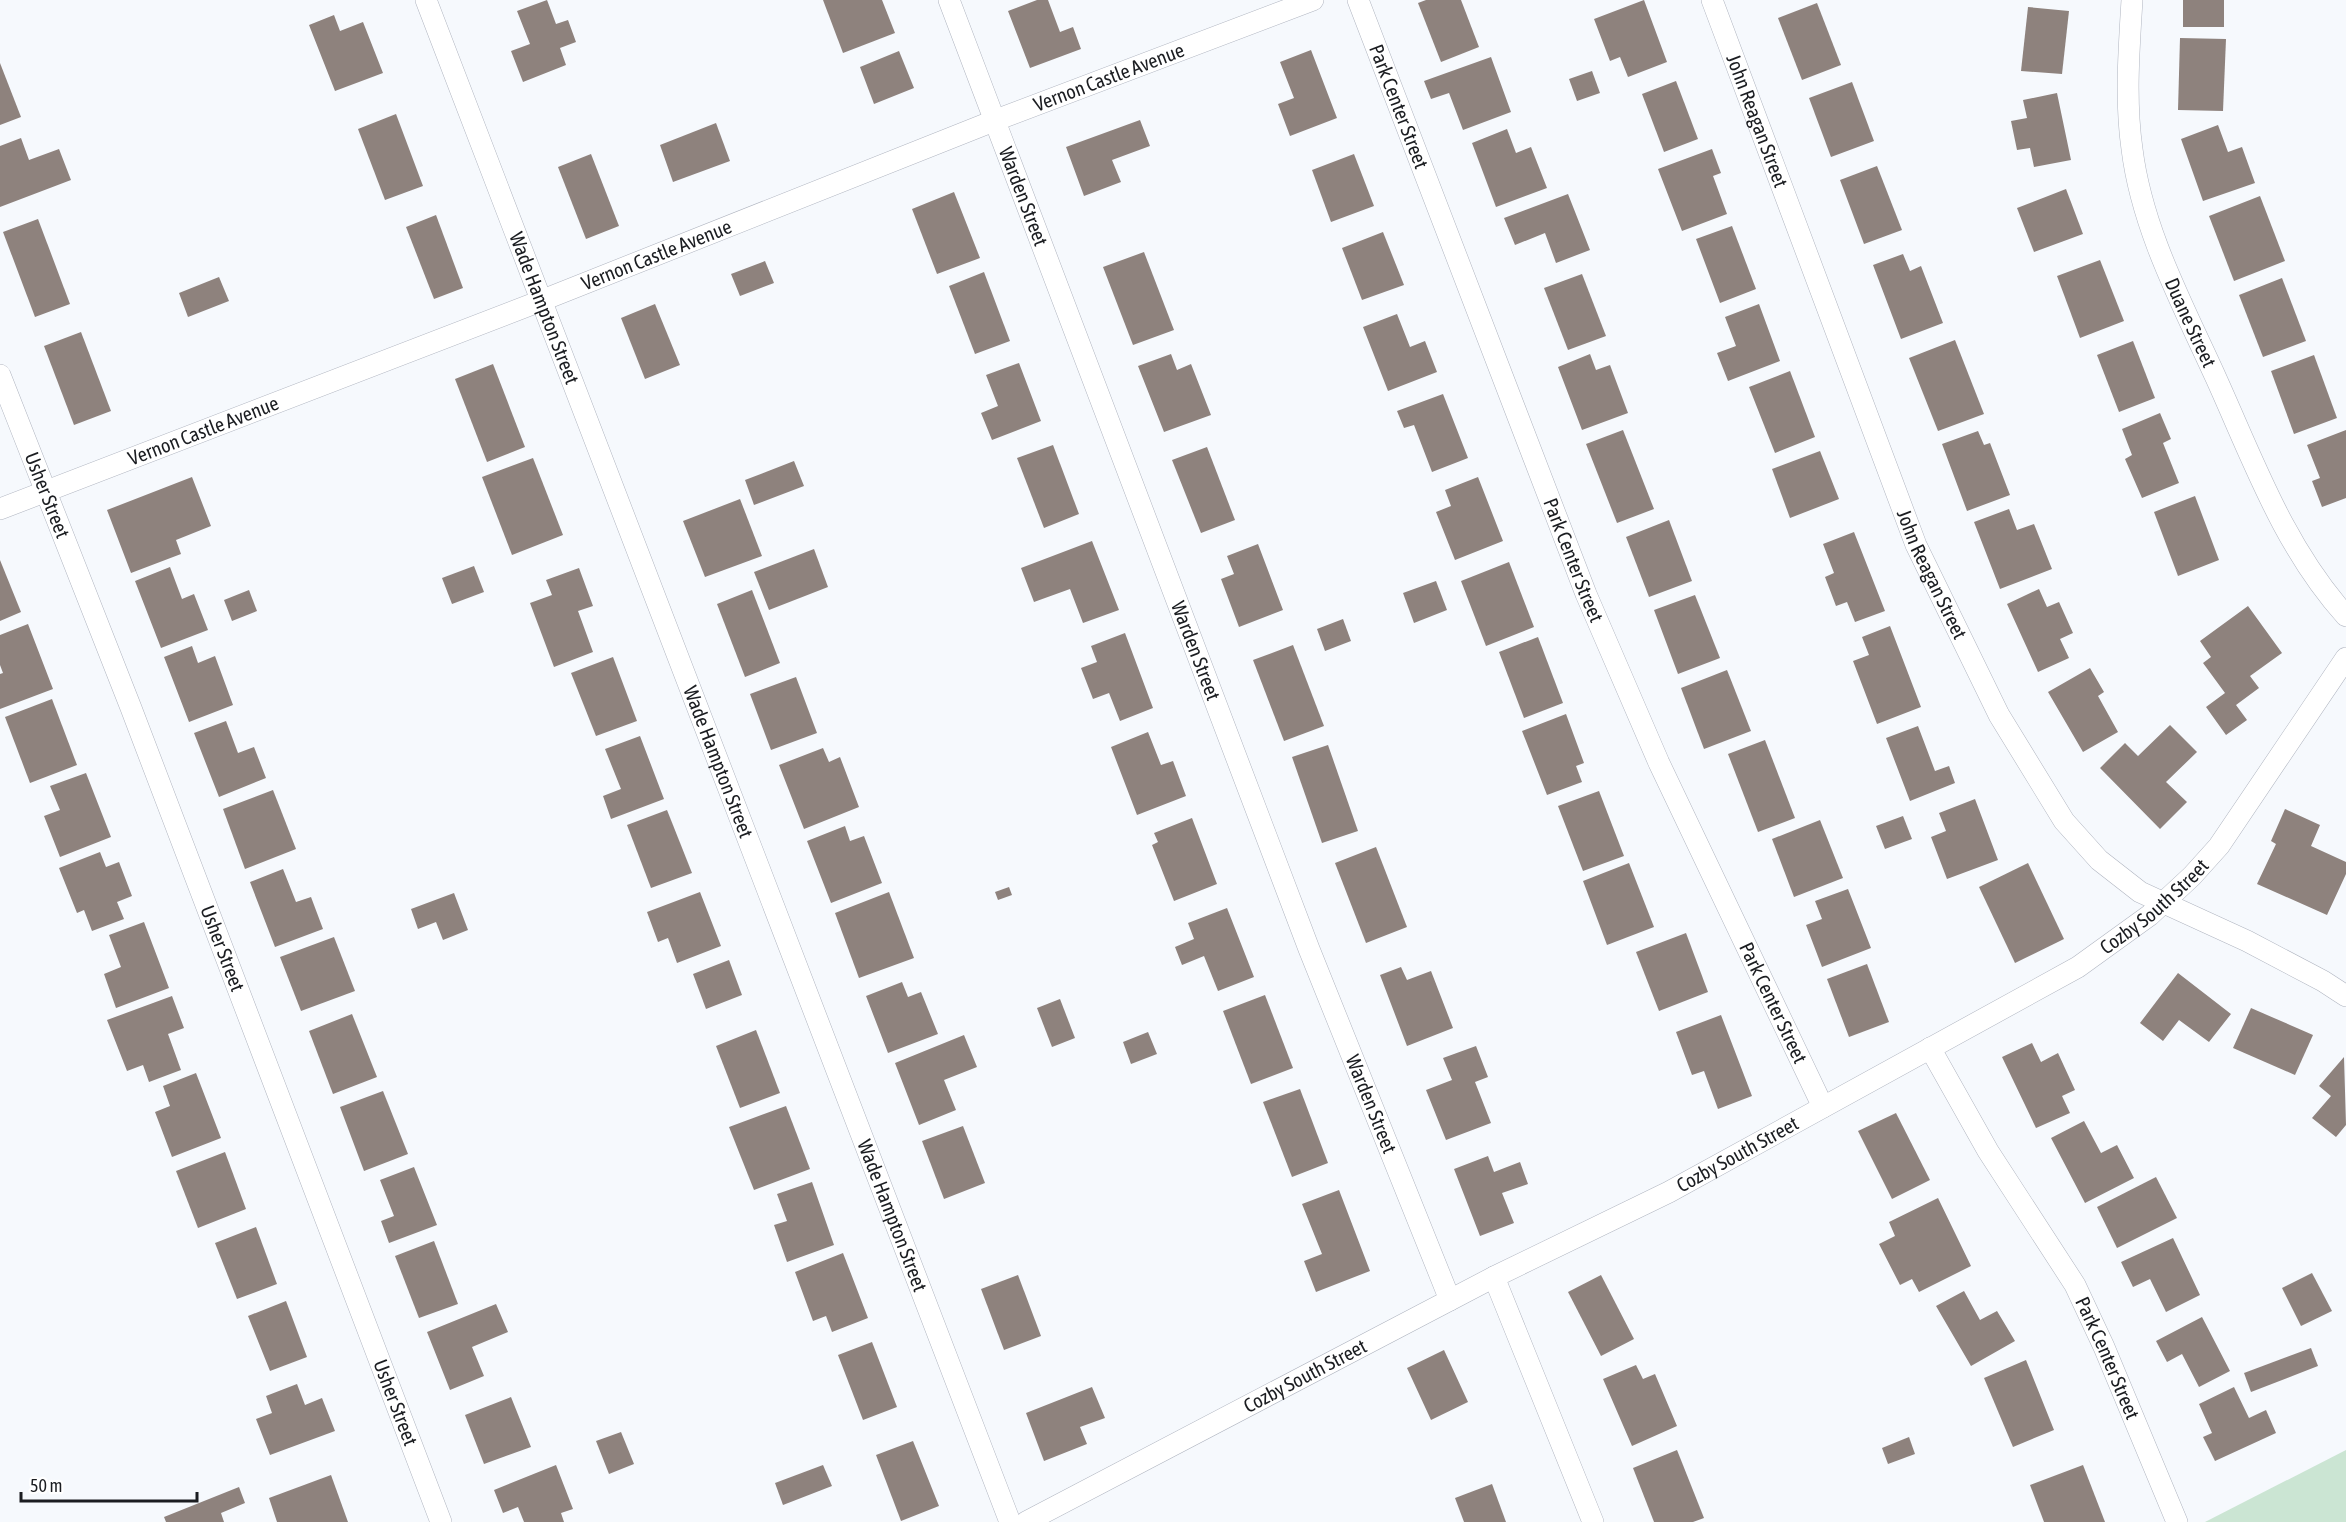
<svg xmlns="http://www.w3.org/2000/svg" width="2346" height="1522" font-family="'Asap Condensed',sans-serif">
	<rect width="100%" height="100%" fill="#f6f9fd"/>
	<polygon fill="#cbe5d3" points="2346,1450 2346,1522 2205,1522"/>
	<g fill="#8e827d">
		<polygon points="547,0 556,24 568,20 576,42 560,48 566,65 523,82 511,51 530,44 517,11"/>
		<polygon points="823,0 882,0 895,33 843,53"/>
		<polygon points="1037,0 1048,0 1060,32 1073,27 1081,49 1030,68 1008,11"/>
		<polygon points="1426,0 1461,0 1479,47 1441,62 1418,3"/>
		<polygon points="1644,0 1667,62 1628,77 1620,57 1610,61 1594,19"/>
		<rect x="2183" y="0" width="41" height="27"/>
		<polygon points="1817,3 1841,65 1802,80 1778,18"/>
		<polygon points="2028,7 2069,11 2062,74 2021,71"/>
		<polygon points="334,15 340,31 363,22 383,73 335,91 309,25"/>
		<polygon points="2180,38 2226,39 2223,111 2178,110"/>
		<polygon points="1311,50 1337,118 1290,136 1278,104 1294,98 1280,62"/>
		<polygon points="899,51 914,88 874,104 860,67"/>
		<polygon points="1491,57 1511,112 1463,130 1449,93 1431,99 1424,81"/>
		<polygon points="0,63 21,117 0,125"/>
		<polygon points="1592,71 1600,93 1577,101 1569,79"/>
		<polygon points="1676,81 1698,139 1664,152 1642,94"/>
		<polygon points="1852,82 1874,141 1831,157 1809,98"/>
		<polygon points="2057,93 2071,160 2034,167 2030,148 2017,150 2011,121 2027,118 2023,100"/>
		<polygon points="396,114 423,186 385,200 358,129"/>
		<polygon points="1140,120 1150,146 1112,160 1121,182 1084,196 1066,147"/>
		<polygon points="716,123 730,161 673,182 660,145"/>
		<polygon points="2218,125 2228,152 2242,147 2255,183 2203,201 2181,139"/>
		<polygon points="1507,129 1516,153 1531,147 1547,188 1496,207 1472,143"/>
		<polygon points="21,138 29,160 59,149 71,180 0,207 0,146"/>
		<polygon points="1712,149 1721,173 1713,176 1727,214 1682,231 1658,169"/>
		<polygon points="591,154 619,226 586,239 558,167"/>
		<polygon points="1354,154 1374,206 1331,222 1312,170"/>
		<polygon points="1877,166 1902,230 1864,244 1840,180"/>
		<polygon points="2066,189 2083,234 2034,252 2017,208"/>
		<polygon points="954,192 980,258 937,274 912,209"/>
		<polygon points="1568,194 1590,250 1556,263 1545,233 1515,245 1504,218"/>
		<polygon points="2260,196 2285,261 2234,281 2209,216"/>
		<polygon points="436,215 463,288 434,299 406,227"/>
		<polygon points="38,219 70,304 35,317 3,232"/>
		<polygon points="1732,226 1756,289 1720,303 1696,239"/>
		<polygon points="1383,232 1404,285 1362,300 1342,248"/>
		<polygon points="1144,252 1174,330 1133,345 1103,267"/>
		<polygon points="1903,254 1910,271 1921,266 1943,323 1901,339 1873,265"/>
		<polygon points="2100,260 2124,321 2080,338 2057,276"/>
		<polygon points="765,261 774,283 740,296 731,274"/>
		<polygon points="984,272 1010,341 975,354 949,286"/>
		<polygon points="1582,274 1606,336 1568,350 1544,288"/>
		<polygon points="219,277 229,301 188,317 179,293"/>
		<polygon points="2282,278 2306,341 2263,357 2239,295"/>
		<polygon points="655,304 680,365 645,379 621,318"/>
		<polygon points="1759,304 1780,361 1728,381 1717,353 1736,346 1725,317"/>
		<polygon points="1397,314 1410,347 1425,341 1437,372 1388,391 1363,327"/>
		<polygon points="81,332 111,411 74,425 44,346"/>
		<polygon points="1955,340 1984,414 1938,431 1909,358"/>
		<polygon points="2133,341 2155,398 2119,412 2097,355"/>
		<polygon points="1171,354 1177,370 1191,364 1211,415 1164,432 1138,366"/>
		<polygon points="1590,354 1596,370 1610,365 1628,413 1582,430 1558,367"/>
		<polygon points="2314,355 2337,418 2294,434 2271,371"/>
		<polygon points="1019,363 1041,421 992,440 981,413 998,406 986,375"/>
		<polygon points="493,364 525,447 487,462 455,379"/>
		<polygon points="1790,371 1815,437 1775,453 1749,387"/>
		<polygon points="1443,394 1468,458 1432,472 1414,425 1404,428 1397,411"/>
		<polygon points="2160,413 2171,439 2163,443 2179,483 2142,498 2125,459 2132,455 2122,429"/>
		<polygon points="1623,430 1654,509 1617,523 1586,444"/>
		<polygon points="2346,430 2346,498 2322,507 2312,481 2320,478 2307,445"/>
		<polygon points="1978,431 1984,445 1990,443 2010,495 1967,511 1942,444"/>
		<polygon points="1053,445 1079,514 1044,528 1017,458"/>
		<polygon points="1207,447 1235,520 1201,533 1172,460"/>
		<polygon points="1820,451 1839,499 1790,518 1772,469"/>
		<polygon points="533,458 563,535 512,555 482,477"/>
		<polygon points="794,461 804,486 754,505 745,480"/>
		<polygon points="192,477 211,526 176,540 181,554 131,573 107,510"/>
		<polygon points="1478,477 1503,541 1455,560 1436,512 1451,506 1445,490"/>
		<polygon points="2195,496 2219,560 2178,576 2154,512"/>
		<polygon points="740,499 762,556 705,577 683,521"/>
		<polygon points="2009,509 2017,530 2034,524 2052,569 2000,589 1974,522"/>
		<polygon points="1669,520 1692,581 1649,597 1626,537"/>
		<polygon points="1854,532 1885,611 1855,622 1847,602 1836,606 1825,577 1834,573 1823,544"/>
		<polygon points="1092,541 1119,610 1083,623 1070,589 1034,602 1021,568"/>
		<polygon points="1258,544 1283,610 1239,627 1221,579 1234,574 1227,556"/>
		<polygon points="814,549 828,587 769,610 754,572"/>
		<polygon points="0,560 21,612 0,621"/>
		<polygon points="1509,562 1534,627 1486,646 1461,581"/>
		<polygon points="474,566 484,592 452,604 442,578"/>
		<polygon points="170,567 182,599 194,594 208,630 161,648 135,581"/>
		<polygon points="579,568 593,606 578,611 593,652 554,667 530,603 552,595 546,580"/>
		<polygon points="1436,581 1447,610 1414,623 1403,593"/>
		<polygon points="2039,589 2047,607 2059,602 2073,633 2060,639 2069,658 2038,672 2007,604"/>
		<polygon points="249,590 257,611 232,621 224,600"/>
		<polygon points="752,590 780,663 745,677 717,604"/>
		<polygon points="1695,595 1720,658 1678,674 1654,610"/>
		<polygon points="2248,606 2282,653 2250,676 2259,688 2236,705 2247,720 2226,735 2206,707 2225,693 2203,663 2211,657 2200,641"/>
		<polygon points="1343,619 1351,641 1325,651 1317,629"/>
		<polygon points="28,624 53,689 0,709 0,674 3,673 0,665 0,635"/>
		<polygon points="1890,626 1921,707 1877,724 1853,661 1869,655 1862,637"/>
		<polygon points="1125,633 1153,708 1120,721 1109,693 1093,699 1081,668 1097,662 1091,646"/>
		<polygon points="1538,637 1563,703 1524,718 1499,652"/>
		<polygon points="1293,645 1324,726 1284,741 1253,660"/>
		<polygon points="192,646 198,663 215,656 233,705 189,722 164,657"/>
		<polygon points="613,657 637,721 596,736 571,673"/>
		<polygon points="2090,668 2104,692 2098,696 2118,732 2083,752 2048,692"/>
		<polygon points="1727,670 1751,731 1704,749 1681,688"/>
		<polygon points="796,677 817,733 771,750 750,694"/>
		<polygon points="52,699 77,765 30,783 5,717"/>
		<polygon points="1566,714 1584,763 1576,766 1582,782 1547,795 1522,731"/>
		<polygon points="226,721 238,753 254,747 266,778 219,797 194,733"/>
		<polygon points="2170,725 2197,752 2166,782 2187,802 2160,829 2100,768 2125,743 2138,756"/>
		<polygon points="1918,726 1935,771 1949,766 1955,783 1910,801 1886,738"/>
		<polygon points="1148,732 1161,765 1173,761 1186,796 1137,815 1111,747"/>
		<polygon points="640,736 664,799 611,819 603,796 621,789 605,749"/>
		<polygon points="1765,740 1795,818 1758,832 1728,754"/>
		<polygon points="1328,745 1358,831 1322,843 1292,757"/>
		<polygon points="823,748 829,762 840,757 859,807 804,829 779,765"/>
		<polygon points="86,773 111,837 60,857 44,816 60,810 50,786"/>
		<polygon points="273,790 296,849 245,869 223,809"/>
		<polygon points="1599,791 1624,856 1583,871 1558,806"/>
		<polygon points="1975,799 1998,860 1947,879 1931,837 1946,831 1939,813"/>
		<polygon points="2285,809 2320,825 2311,846 2346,862 2346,874 2327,915 2257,884 2276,844 2271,841"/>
		<polygon points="667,810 692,873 651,888 627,825"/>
		<polygon points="1903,816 1912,839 1885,849 1876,826"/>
		<polygon points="1192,818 1217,884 1174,901 1152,845 1158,842 1154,833"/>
		<polygon points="1820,820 1843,878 1794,897 1772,839"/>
		<polygon points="845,826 850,841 864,836 882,883 831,903 807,841"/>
		<polygon points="1376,847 1407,927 1366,943 1335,863"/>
		<polygon points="100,852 106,867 119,862 132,896 117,902 124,919 92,931 84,910 77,913 59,868"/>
		<polygon points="1629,863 1654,927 1607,945 1583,881"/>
		<polygon points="2028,863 2064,939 2015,963 1979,887"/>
		<polygon points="283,869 296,902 311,897 323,929 275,947 250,882"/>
		<polygon points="1009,887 1012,895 998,900 995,892"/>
		<polygon points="1848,889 1871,948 1822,967 1806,925 1822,919 1815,901"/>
		<polygon points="700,892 721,946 677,963 668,938 658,942 647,912"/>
		<polygon points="889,892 914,958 859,978 835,913"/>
		<polygon points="454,893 468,930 443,940 436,922 418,929 411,909"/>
		<polygon points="1227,908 1254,977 1218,991 1204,956 1182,965 1175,947 1194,939 1188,923"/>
		<polygon points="144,922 169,988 116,1008 104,974 121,967 109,935"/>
		<polygon points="1686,933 1708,992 1659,1011 1636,952"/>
		<polygon points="334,937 355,991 301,1011 280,957"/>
		<polygon points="729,960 742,995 706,1009 693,974"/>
		<polygon points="1867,964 1889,1022 1849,1037 1827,979"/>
		<polygon points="1401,967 1407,980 1431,971 1453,1028 1407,1046 1380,975"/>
		<polygon points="2178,973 2231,1014 2209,1042 2179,1020 2163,1041 2140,1023"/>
		<polygon points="902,982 908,997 921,992 938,1034 888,1053 866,996"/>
		<polygon points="1265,995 1293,1068 1251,1084 1223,1011"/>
		<polygon points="172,996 184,1028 168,1034 181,1070 149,1082 143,1065 127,1071 107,1020"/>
		<polygon points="1060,999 1075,1038 1052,1047 1037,1008"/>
		<polygon points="2251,1008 2313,1035 2295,1075 2233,1048"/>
		<polygon points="352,1014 377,1077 333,1094 309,1031"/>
		<polygon points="1721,1015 1752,1096 1718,1109 1704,1071 1692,1075 1676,1032"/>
		<polygon points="756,1030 780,1093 740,1108 716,1046"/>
		<polygon points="1148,1032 1157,1054 1131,1064 1123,1042"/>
		<polygon points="964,1035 977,1067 944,1080 956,1110 919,1125 895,1063"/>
		<polygon points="2032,1043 2041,1062 2058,1053 2075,1090 2062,1096 2070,1113 2036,1128 2002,1057"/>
		<polygon points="1476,1046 1488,1077 1475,1082 1491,1123 1446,1140 1426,1090 1452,1080 1443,1058"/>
		<polygon points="2344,1057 2346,1125 2336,1137 2312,1118 2331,1096 2319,1086"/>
		<polygon points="196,1073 221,1138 172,1157 155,1112 170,1106 163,1086"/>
		<polygon points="1300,1089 1328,1163 1292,1177 1263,1102"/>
		<polygon points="383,1091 408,1154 364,1171 340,1107"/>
		<polygon points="786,1106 810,1169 754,1190 729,1127"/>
		<polygon points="1896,1113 1930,1180 1892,1199 1858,1131"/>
		<polygon points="2084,1121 2101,1153 2117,1145 2134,1178 2085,1203 2051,1138"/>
		<polygon points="963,1126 985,1183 944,1199 922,1141"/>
		<polygon points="225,1152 246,1209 198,1228 176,1171"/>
		<polygon points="1488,1156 1494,1172 1520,1162 1528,1184 1502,1193 1514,1223 1480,1236 1454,1169"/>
		<polygon points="414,1167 437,1225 389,1243 381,1221 394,1216 380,1180"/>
		<polygon points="2156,1177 2177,1218 2117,1248 2097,1207"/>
		<polygon points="812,1182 834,1245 787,1262 774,1225 787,1221 777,1194"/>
		<polygon points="1339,1190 1370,1271 1316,1292 1304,1261 1322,1254 1302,1204"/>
		<polygon points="1938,1198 1971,1266 1919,1292 1912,1279 1900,1285 1879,1244 1895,1236 1889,1222"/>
		<polygon points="256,1227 277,1284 237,1299 215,1243"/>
		<polygon points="2173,1238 2200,1295 2166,1312 2150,1279 2133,1287 2121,1262"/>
		<polygon points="434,1241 458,1304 419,1318 395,1256"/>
		<polygon points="843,1253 868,1318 832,1332 826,1316 813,1321 795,1272"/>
		<polygon points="2312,1273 2332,1311 2301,1326 2282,1288"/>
		<polygon points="1018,1275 1041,1336 1004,1350 981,1289"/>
		<polygon points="1601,1275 1634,1339 1601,1356 1568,1292"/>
		<polygon points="1964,1291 1980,1320 1997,1311 2015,1341 1971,1366 1936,1306"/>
		<polygon points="286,1301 307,1357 270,1371 248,1316"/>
		<polygon points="496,1304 508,1332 472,1347 484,1376 450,1390 427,1332"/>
		<polygon points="2202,1317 2230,1371 2199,1387 2182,1354 2167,1362 2156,1341"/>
		<polygon points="872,1342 897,1407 863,1420 838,1355"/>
		<polygon points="2311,1348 2318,1366 2251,1392 2244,1373"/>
		<polygon points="1444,1350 1468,1402 1431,1420 1407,1368"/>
		<polygon points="2026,1360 2054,1430 2013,1447 1984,1378"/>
		<polygon points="1636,1365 1643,1379 1655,1374 1677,1426 1632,1446 1603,1379"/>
		<polygon points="297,1384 305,1405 322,1398 335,1431 270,1455 256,1419 272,1413 266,1396"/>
		<polygon points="1092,1387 1105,1418 1080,1427 1087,1444 1044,1461 1026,1413"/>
		<polygon points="2234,1387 2249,1418 2266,1410 2276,1433 2215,1461 2203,1437 2212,1433 2199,1404"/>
		<polygon points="511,1397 531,1447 484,1464 465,1415"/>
		<polygon points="621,1432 634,1464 609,1474 596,1441"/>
		<polygon points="1909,1437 1915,1454 1888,1464 1882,1448"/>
		<polygon points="913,1441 939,1506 901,1521 876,1455"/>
		<polygon points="1677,1450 1704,1518 1693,1522 1654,1522 1633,1468"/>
		<polygon points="556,1465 573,1509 561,1513 564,1522 524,1522 518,1507 503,1513 494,1490"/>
		<polygon points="823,1465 832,1486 783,1505 775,1483"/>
		<polygon points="2083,1465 2105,1522 2044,1522 2030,1485"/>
		<polygon points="331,1475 348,1522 277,1522 269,1498"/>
		<polygon points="1492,1484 1506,1522 1464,1522 1455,1498"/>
		<polygon points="239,1487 245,1503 221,1513 224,1522 166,1522 164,1517"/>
	</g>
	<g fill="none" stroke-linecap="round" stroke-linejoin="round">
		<defs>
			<g id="street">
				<path id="s1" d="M 426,0 L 1010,1522"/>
				<path id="s2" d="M 949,0 L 1309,949 L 1450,1300"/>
				<path id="s3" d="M 1358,0 L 1586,594 L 1659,763 L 1823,1107"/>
				<path id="s4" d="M 1712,0 L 1916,545 L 1999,715 L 2064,821 L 2099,860 L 2140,892 L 2247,941 L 2323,981 L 2346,996"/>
				<path id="s5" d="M 2132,0 C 2129,49 2125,100 2132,149 C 2142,230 2183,305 2216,378 C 2254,462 2284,547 2346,616"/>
				<path id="s6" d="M 0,375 L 131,708 L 441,1522"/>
				<path id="s7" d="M 0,509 L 543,300 L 996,120 L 1313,0"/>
				<path id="s8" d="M 1930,1048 L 1988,1151 L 2075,1285 L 2104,1347 L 2177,1522"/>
				<polyline points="1494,1277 1593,1522"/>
				<path id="s9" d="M 1026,1522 L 1494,1277 L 1669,1192 L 2078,967 L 2150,915 L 2192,876 L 2219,846 L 2346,658"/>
			</g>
		</defs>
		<use href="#street" stroke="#b0b5c0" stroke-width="22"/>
		<use href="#street" stroke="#fff" stroke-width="21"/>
	</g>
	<g text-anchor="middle" stroke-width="4.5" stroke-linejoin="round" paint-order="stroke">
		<g font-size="20" fill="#1b1d21" stroke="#fff">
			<text dy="7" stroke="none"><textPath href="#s7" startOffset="1190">Vernon Castle Avenue</textPath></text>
			<text dy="7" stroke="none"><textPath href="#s3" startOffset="114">Park Center Street</textPath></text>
			<text dy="7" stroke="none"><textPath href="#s4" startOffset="129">John Reagan Street</textPath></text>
			<text dy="7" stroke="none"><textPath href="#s2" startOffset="210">Warden Street</textPath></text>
			<text dy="7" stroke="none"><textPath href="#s7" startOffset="704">Vernon Castle Avenue</textPath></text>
			<text dy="7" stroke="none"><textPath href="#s1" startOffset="330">Wade Hampton Street</textPath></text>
			<text dy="7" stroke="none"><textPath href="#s5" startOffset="333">Duane Street</textPath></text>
			<text dy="7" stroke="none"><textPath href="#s7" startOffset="218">Vernon Castle Avenue</textPath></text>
			<text dy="7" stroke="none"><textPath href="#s6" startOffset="129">Usher Street</textPath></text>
			<text dy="7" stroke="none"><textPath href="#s3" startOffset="600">Park Center Street</textPath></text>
			<text dy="7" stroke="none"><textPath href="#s4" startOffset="615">John Reagan Street</textPath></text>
			<text dy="7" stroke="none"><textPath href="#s2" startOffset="696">Warden Street</textPath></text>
			<text dy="7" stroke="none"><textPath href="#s1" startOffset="816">Wade Hampton Street</textPath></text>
			<text dy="7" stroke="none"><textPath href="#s9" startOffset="1287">Cozby South Street</textPath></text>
			<text dy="7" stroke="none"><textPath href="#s6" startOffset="615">Usher Street</textPath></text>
			<text dy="7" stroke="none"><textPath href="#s3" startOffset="1086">Park Center Street</textPath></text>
			<text dy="7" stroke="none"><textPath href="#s2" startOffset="1182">Warden Street</textPath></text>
			<text dy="7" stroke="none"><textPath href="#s9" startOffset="801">Cozby South Street</textPath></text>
			<text dy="7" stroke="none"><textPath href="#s1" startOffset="1302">Wade Hampton Street</textPath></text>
			<text dy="7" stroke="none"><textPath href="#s8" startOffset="358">Park Center Street</textPath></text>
			<text dy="7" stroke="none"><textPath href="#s9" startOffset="315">Cozby South Street</textPath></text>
			<text dy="7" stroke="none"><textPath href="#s6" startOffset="1101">Usher Street</textPath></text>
		</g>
	</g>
	<path d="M21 1492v9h176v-9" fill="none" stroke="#1b1d21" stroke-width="3"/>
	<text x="30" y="1492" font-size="18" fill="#1b1d21" stroke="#ffffff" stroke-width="4.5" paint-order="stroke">50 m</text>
</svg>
